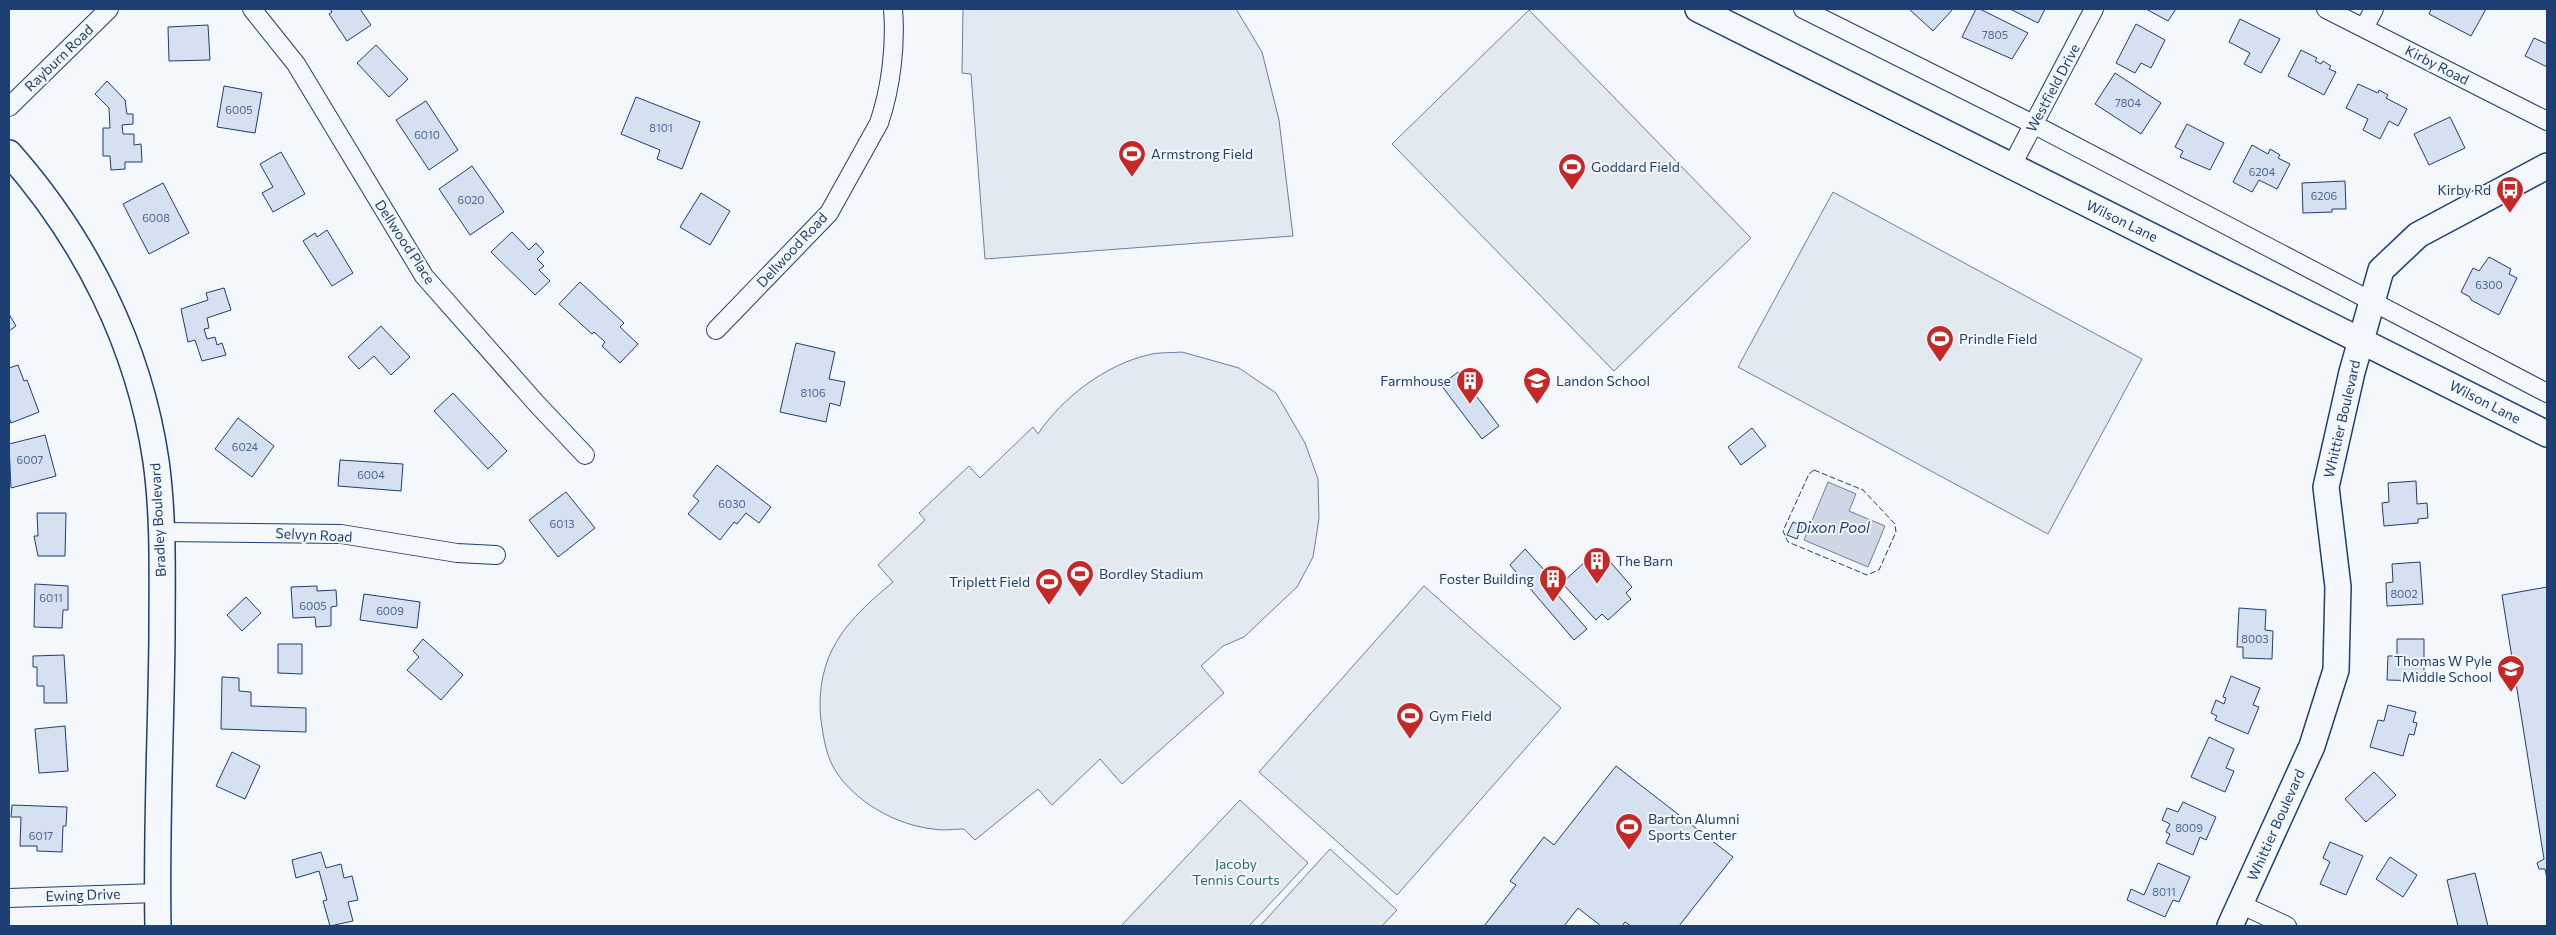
<svg xmlns="http://www.w3.org/2000/svg" width="2556" height="935" font-family="Commissioner,sans-serif">
	<rect width="100%" height="100%" fill="#f4f7fb"/>
	<g fill="#e3e9f0" stroke="#687fa3">
		<polygon points="963,9 1236,9 1262,52 1279,120 1293,236 985,259 971,74 962,73"/>
		<polygon points="1529,10 1751,238 1614,371 1392,144"/>
		<polygon points="1833,192 2142,359 2048,534 1738,367"/>
		<path d="M 1182,352 L 1239,368 L 1276,393 L 1305,443 L 1318,479 L 1319,518 L 1313,557 L 1297,587 L 1244,637 L 1223,646 L 1201,666 L 1224,693 L 1122,784 L 1100,759 L 1052,805 L 1038,789 L 975,840 L 964,829 C 954,829 943,831 933,829 C 896,825 855,802 835,770 C 827,757 824,741 822,727 C 818,704 820,681 828,659 C 841,626 867,604 893,582 L 878,565 L 925,520 L 919,513 L 969,466 L 980,478 L 1033,427 L 1038,434 C 1062,398 1105,365 1148,355 C 1158,352 1171,353 1182,352 Z"/>
		<polygon points="1424,586 1561,708 1397,895 1259,772"/>
		<polygon points="1240,800 1308,863 1249,926 1121,926"/>
		<polygon points="1330,849 1397,910 1382,926 1260,926"/>
	</g>
	<polygon fill="#cfd7e4" stroke="#687fa3" points="1828,482 1856,494 1849,511 1885,526 1868,567 1804,540"/>
	<g fill="#d5e0f0" stroke="#1d3f73">
		<polygon points="330,9 360,9 371,25 347,41 329,14 332,12"/>
		<polygon points="1909,9 1953,9 1933,31"/>
		<polygon points="1976,9 1980,9 2028,33 2012,59 1962,37"/>
		<polygon points="2010,9 2045,9 2038,23"/>
		<polygon points="2146,9 2176,9 2168,21"/>
		<polygon points="2431,9 2486,9 2471,36 2429,14"/>
		<polygon points="2240,19 2280,39 2261,73 2244,64 2250,53 2229,42"/>
		<polygon points="2136,24 2165,40 2151,68 2141,63 2135,73 2116,63"/>
		<polygon points="208,25 210,60 169,61 168,27"/>
		<polygon points="2534,38 2547,44 2547,67 2525,56"/>
		<polygon points="376,45 408,79 389,97 357,63"/>
		<polygon points="2301,50 2317,58 2315,61 2321,64 2323,61 2331,66 2329,69 2336,72 2324,95 2288,76"/>
		<polygon points="2115,73 2161,103 2141,134 2095,104"/>
		<polygon points="107,81 125,100 127,114 133,114 133,124 122,125 123,134 134,134 134,145 141,144 142,162 125,162 125,169 111,170 110,156 103,156 103,128 110,128 109,108 95,94"/>
		<polygon points="2358,84 2378,93 2379,90 2388,95 2386,98 2407,109 2398,126 2389,121 2380,139 2363,130 2368,119 2346,108"/>
		<polygon points="224,86 262,93 255,133 217,127"/>
		<polygon points="636,97 700,122 682,169 657,159 660,150 621,134"/>
		<polygon points="426,101 458,150 429,170 396,120"/>
		<polygon points="2450,117 2465,148 2429,165 2414,134"/>
		<polygon points="2187,124 2224,143 2210,170 2180,157 2183,151 2175,147"/>
		<polygon points="2252,145 2268,154 2270,149 2280,155 2278,158 2290,164 2277,189 2259,180 2252,192 2233,182"/>
		<polygon points="281,152 305,194 273,212 262,193 273,187 260,164"/>
		<polygon points="472,166 504,212 470,235 439,189"/>
		<polygon points="2345,181 2346,209 2332,209 2332,212 2303,213 2302,183"/>
		<polygon points="163,183 189,233 149,254 123,204"/>
		<polygon points="701,193 730,211 710,245 680,227"/>
		<polygon points="327,230 353,273 332,286 303,241 315,233 317,237"/>
		<polygon points="512,232 529,250 536,243 544,252 537,259 544,266 539,270 550,281 535,295 491,252"/>
		<polygon points="2489,257 2511,269 2509,274 2517,278 2499,315 2471,300 2470,297 2461,292 2473,268 2479,271"/>
		<polygon points="580,282 624,323 620,327 638,344 620,363 602,346 605,342 594,332 592,334 559,304"/>
		<polygon points="224,288 231,310 207,318 209,328 204,329 207,339 215,337 217,345 222,343 226,355 202,361 195,340 188,342 181,309 208,300 206,293"/>
		<polygon points="9,314 16,326 9,331"/>
		<polygon points="381,326 410,357 391,375 374,356 359,369 348,357"/>
		<polygon points="796,343 835,352 829,379 845,382 840,406 830,403 826,422 780,412"/>
		<polygon points="18,365 24,381 27,380 39,412 11,423 9,417 9,368"/>
		<polygon points="1458,372 1499,426 1482,439 1441,385"/>
		<polygon points="453,393 507,451 488,469 434,411"/>
		<polygon points="238,418 274,446 252,477 215,449"/>
		<polygon points="1752,428 1766,446 1741,465 1728,447"/>
		<polygon points="45,435 56,476 11,488 9,444"/>
		<polygon points="340,460 403,464 401,491 338,486"/>
		<polygon points="717,465 771,507 759,523 746,513 737,524 734,522 720,540 688,514 699,501 693,496"/>
		<polygon points="2416,481 2417,504 2427,503 2428,518 2418,519 2418,523 2384,526 2382,503 2389,502 2388,483"/>
		<polygon points="566,492 595,528 558,557 529,520"/>
		<polygon points="37,513 66,513 65,556 38,556 34,536 38,536"/>
		<polygon points="1793,522 1802,526 1797,539 1787,535"/>
		<polygon points="1525,549 1546,572 1542,577 1587,629 1574,640 1510,565"/>
		<polygon points="1599,549 1632,587 1626,593 1631,599 1608,620 1602,614 1596,620 1562,583"/>
		<polygon points="2420,562 2423,604 2387,606 2386,583 2393,582 2392,564"/>
		<polygon points="35,584 68,586 68,610 63,610 62,628 34,627"/>
		<polygon points="317,586 317,591 336,590 337,606 331,607 331,626 316,627 315,617 293,618 291,587"/>
		<polygon points="2547,587 2547,879 2545,869 2539,869 2537,863 2544,859 2502,595"/>
		<polygon points="364,594 420,602 417,628 360,620"/>
		<polygon points="246,597 261,613 242,631 227,615"/>
		<polygon points="2239,608 2266,610 2265,630 2273,631 2272,659 2243,658 2243,647 2237,647"/>
		<polygon points="423,639 463,675 441,700 407,670 419,657 413,651"/>
		<polygon points="2397,639 2424,639 2424,681 2387,680 2388,656 2397,656"/>
		<polygon points="278,644 302,644 302,674 278,673"/>
		<polygon points="64,655 67,703 44,703 44,686 37,686 37,667 33,667 33,656"/>
		<polygon points="2231,676 2260,688 2253,705 2259,707 2248,734 2215,720 2217,716 2211,713 2216,700 2224,704 2226,698 2223,697"/>
		<polygon points="222,677 239,678 239,691 251,692 251,706 306,708 306,732 221,729"/>
		<polygon points="2388,705 2416,712 2413,722 2417,723 2414,735 2409,734 2403,756 2370,747 2378,720 2384,721"/>
		<polygon points="65,726 68,771 39,773 35,729"/>
		<polygon points="2209,737 2234,749 2226,768 2234,771 2225,792 2191,777"/>
		<polygon points="232,752 260,766 245,799 216,786"/>
		<polygon points="1616,766 1733,857 1679,926 1631,926 1625,922 1622,926 1601,926 1578,908 1564,926 1484,926 1516,885 1510,881 1544,837 1554,845"/>
		<polygon points="2374,772 2396,795 2366,822 2345,799"/>
		<polygon points="2183,802 2216,817 2206,840 2200,837 2193,855 2166,843 2170,834 2166,832 2170,824 2162,820 2167,808 2178,812"/>
		<polygon points="12,805 67,807 66,826 63,826 62,852 37,851 37,846 20,846 21,817 11,817"/>
		<polygon points="2330,842 2363,856 2346,895 2320,884 2330,862 2323,858"/>
		<polygon points="321,852 326,868 341,864 344,878 352,876 358,900 348,902 353,921 330,926 323,901 327,900 319,871 296,878 292,860"/>
		<polygon points="2390,857 2417,875 2403,897 2376,879"/>
		<polygon points="2158,863 2190,877 2179,902 2173,900 2165,917 2127,900 2131,889 2144,895"/>
		<polygon points="2475,873 2488,926 2458,926 2447,880"/>
	</g>
	<g fill="none" stroke-linecap="round" stroke-linejoin="round">
		<defs>
			<g id="street">
				<polyline points="252,9 296,64 424,276 536,403 585,455"/>
				<polyline points="1803,9 2033,124 2547,393"/>
				<polyline points="2326,9 2547,121"/>
				<polyline points="2364,28 2374,9"/>
				<polyline points="9,107 109,9"/>
				<polyline points="2011,167 2094,9"/>
				<path d="M 716,330 L 829,213 L 879,123 C 891,88 896,45 893,9"/>
				<polyline points="162,532 341,534 457,553 496,555"/>
				<polyline points="9,898 157,893"/>
				<polyline points="2240,904 2287,926"/>
			</g>
			<g id="secondary">
				<polyline points="1698,9 2547,434"/>
				<path d="M 9,153 C 86,240 139,346 156,461 C 164,519 162,578 162,637 C 161,733 156,830 158,926"/>
				<polyline points="2230,926 2312,746 2336,670 2338,587 2326,487 2352,372 2381,270 2418,235 2547,166"/>
			</g>
		</defs>
		<use href="#street" stroke="#1d3f73" stroke-width="20"/>
		<use href="#secondary" stroke="#1d3f73" stroke-width="28"/>
		<use href="#street" stroke="#f4f7fb" stroke-width="18"/>
		<use href="#secondary" stroke="#f4f7fb" stroke-width="25"/>
		<polygon stroke="#1d3f73" stroke-width="1" stroke-dasharray="6 2.5" stroke-linecap="butt" points="1814,470 1863,490 1895,524 1896,532 1879,570 1867,575 1788,542 1783,531 1809,474"/>
	</g>
	<defs>
		<symbol id="stadium-pin" viewBox="-11 -11 22 30"><path d="M0 17L-7.5 6A9.5 9.5 0 1 1 7.5 6Z" fill="#c62828" stroke="#f4f7fb"/><path d="M0-5a6.5 5 0 1 0 0 10a6.5 5 0 1 0 0-10ZM-3.5-1.8h7v3.6h-7Z" fill="#fff"/></symbol>
		<symbol id="bus-pin" viewBox="-11 -11 22 30"><path d="M0 17L-7.5 6A9.5 9.5 0 1 1 7.5 6Z" fill="#c62828" stroke="#f4f7fb"/><path d="M-5-6H5V4H4V6H2V4H-2V6H-4V4H-5ZM-3.5-4V0h7V-4ZM-3.5 1.2v1.5H-2V1.2ZM2 1.2v1.5H3.5V1.2Z" fill="#fff"/></symbol>
		<symbol id="building-pin" viewBox="-11 -11 22 30"><path d="M0 17L-7.5 6A9.5 9.5 0 1 1 7.5 6Z" fill="#c62828" stroke="#f4f7fb"/><path d="M-4-6H4V6H1V3H-1V6H-4ZM-2.5-4.3h1.7v1.8h-1.7ZM.8-4.3h1.7v1.8H.8ZM-2.5-1h1.7V.8h-1.7ZM.8-1h1.7V.8H.8Z" fill="#fff"/></symbol>
		<symbol id="school-pin" viewBox="-11 -11 22 30"><path d="M0 17L-7.5 6A9.5 9.5 0 1 1 7.5 6Z" fill="#c62828" stroke="#f4f7fb"/><path d="M0-5L7-2L0 1L-7-2ZM-4 1L0 2.5L4 1V4Q0 6-4 4Z" fill="#fff"/></symbol>
	</defs>
	<g fill-rule="evenodd">
		<use href="#stadium-pin" x="1116" y="138" width="32" height="43"/>
		<use href="#stadium-pin" x="1556" y="151" width="32" height="43"/>
		<use href="#bus-pin" x="2494" y="174" width="32" height="43"/>
		<use href="#stadium-pin" x="1924" y="323" width="32" height="43"/>
		<use href="#building-pin" x="1454" y="365" width="32" height="43"/>
		<use href="#school-pin" x="1521" y="365" width="32" height="43"/>
		<use href="#building-pin" x="1581" y="545" width="32" height="43"/>
		<use href="#stadium-pin" x="1064" y="558" width="32" height="43"/>
		<use href="#building-pin" x="1537" y="563" width="32" height="43"/>
		<use href="#stadium-pin" x="1033" y="566" width="32" height="43"/>
		<use href="#school-pin" x="2495" y="653" width="32" height="43"/>
		<use href="#stadium-pin" x="1394" y="700" width="32" height="43"/>
		<use href="#stadium-pin" x="1613" y="811" width="32" height="43"/>
	</g>
	<g text-anchor="middle" stroke-width="4" stroke-linejoin="round" paint-order="stroke">
		<g font-size="11" fill="#4b6792">
			<text x="1995" y="39">7805</text>
			<text x="2128" y="107">7804</text>
			<text x="239" y="114">6005</text>
			<text x="661" y="132">8101</text>
			<text x="427" y="139">6010</text>
			<text x="2262" y="176">6204</text>
			<text x="2324" y="200">6206</text>
			<text x="471" y="204">6020</text>
			<text x="156" y="222">6008</text>
			<text x="2489" y="289">6300</text>
			<text x="813" y="397">8106</text>
			<text x="245" y="451">6024</text>
			<text x="30" y="464">6007</text>
			<text x="371" y="479">6004</text>
			<text x="732" y="508">6030</text>
			<text x="562" y="528">6013</text>
			<text x="2404" y="598">8002</text>
			<text x="51" y="602">6011</text>
			<text x="313" y="610">6005</text>
			<text x="390" y="615">6009</text>
			<text x="2255" y="643">8003</text>
			<text x="2189" y="832">8009</text>
			<text x="41" y="840">6017</text>
			<text x="2164" y="896">8011</text>
		</g>
		<g font-size="14" fill="#1d3f73" stroke="#f4f7fb">
			<text transform="translate(59 58) rotate(-44)" y="5">Rayburn Road</text>
			<text transform="translate(2437 65) rotate(27)" y="5">Kirby Road</text>
			<text transform="translate(2053 88) rotate(-62)" y="5">Westfield Drive</text>
			<text transform="translate(2122 221) rotate(26)" y="5">Wilson Lane</text>
			<text transform="translate(405 242) rotate(57)" y="5">Dellwood Place</text>
			<text transform="translate(792 250) rotate(-47)" y="5">Dellwood Road</text>
			<text transform="translate(2485 402) rotate(27)" y="5">Wilson Lane</text>
			<text transform="translate(2342 419) rotate(-77)" y="5">Whittier Boulevard</text>
			<text transform="translate(158 520) rotate(-93)" y="5">Bradley Boulevard</text>
			<text transform="translate(314 535) rotate(3)" y="5">Selvyn Road</text>
			<text transform="translate(2276 825) rotate(-66)" y="5">Whittier Boulevard</text>
			<text transform="translate(83 895) rotate(-2)" y="5">Ewing Drive</text>
		</g>
		<g font-size="14" fill="#1d3f73" stroke="#f4f7fb" text-anchor="start">
			<text x="1151" y="159">Armstrong Field</text>
			<text x="1591" y="172">Goddard Field</text>
			<text x="2491" y="195" text-anchor="end">Kirby Rd</text>
			<text x="1959" y="344">Prindle Field</text>
			<text x="1451" y="386" text-anchor="end">Farmhouse</text>
			<text x="1556" y="386">Landon School</text>
			<text x="1616" y="566">The Barn</text>
			<text x="1099" y="579">Bordley Stadium</text>
			<text x="1534" y="584" text-anchor="end">Foster Building</text>
			<text x="1030" y="587" text-anchor="end">Triplett Field</text>
			<text x="2492" y="666" text-anchor="end">Thomas W Pyle<tspan x="2492" dy="16">Middle School</tspan></text>
			<text x="1429" y="721">Gym Field</text>
			<text x="1648" y="824">Barton Alumni<tspan x="1648" dy="16">Sports Center</tspan></text>
		</g>
		<g font-size="14" fill="#2c6c60" stroke="#f4f7fb">
			<text x="1236" y="869">Jacoby<tspan x="1236" dy="16">Tennis Courts</tspan></text>
		</g>
		<g font-size="15" font-style="italic" fill="#1d3f73" stroke="#f4f7fb">
			<text x="1833" y="533">Dixon Pool</text>
		</g>
	</g>
	<rect width="2556" height="935" fill="none" stroke="#1d3f73" stroke-width="20"/>
</svg>
